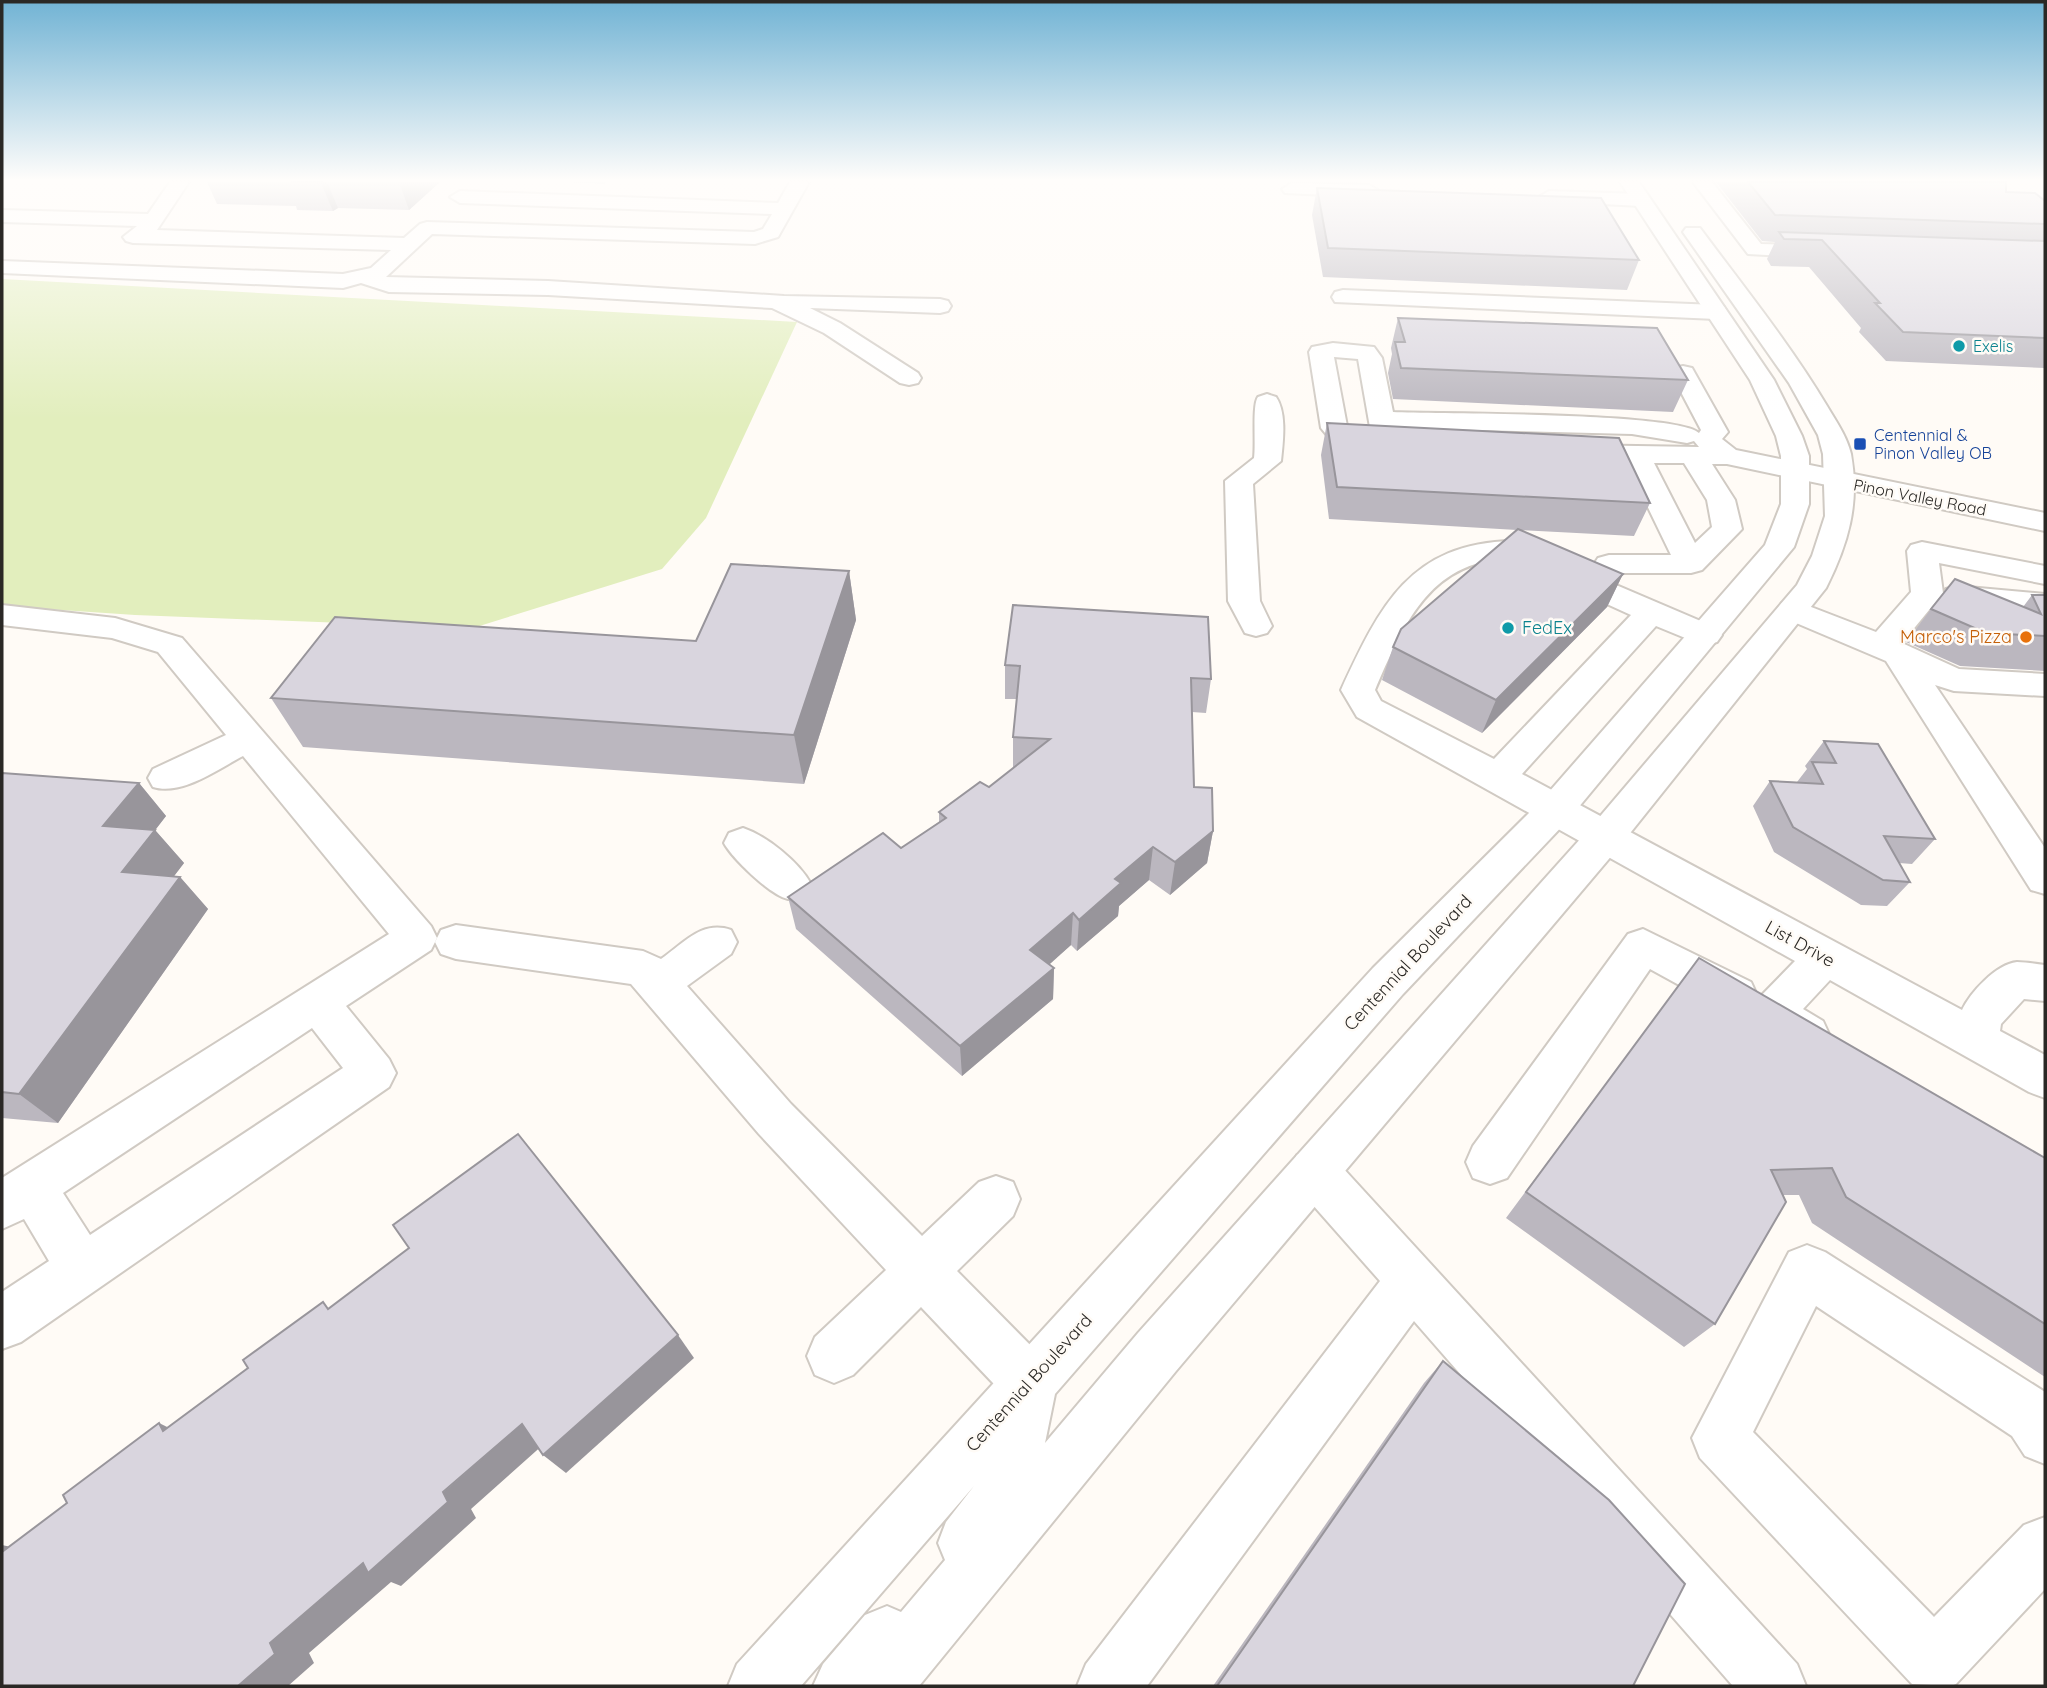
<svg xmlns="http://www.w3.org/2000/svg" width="2047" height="1688" font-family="Quicksand,sans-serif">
	<rect width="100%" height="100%" fill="#fffbf6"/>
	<polygon fill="#e2eebd" points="2,279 797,322 706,518 662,569 473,628 135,615 2,606"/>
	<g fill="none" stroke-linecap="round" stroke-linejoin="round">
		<defs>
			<g id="minor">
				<polygon points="170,182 189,182 157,230 404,238 420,224 427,222 754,232 763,229 772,214 460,203 450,197 460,191 778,203 790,182 809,182 778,237 755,244 432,234 386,277 548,281 784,296 940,299 948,301 951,306 948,311 940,313 810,308 840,323 918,373 921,378 918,383 909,385 900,383 824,333 772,308 548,295 389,292 361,283 343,288 2,273 2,261 343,274 371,268 391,250 133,243 126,241 123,237 137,226 2,222 2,210 148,214"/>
				<polygon points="1693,182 1712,182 1761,244 1824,246 1831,248 1835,252 1831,256 1824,258 1748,254"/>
				<polygon points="1292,183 1369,185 1379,191 1369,197 1285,193 1282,189"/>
				<polygon points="1549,191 1641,194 1651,200 1641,206 1542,201 1539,197"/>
				<polygon points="1343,290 1716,305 1724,307 1727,312 1724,317 1716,319 1335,302 1332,297 1335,292"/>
				<path d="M 1333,343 L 1374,347 L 1382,358 L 1393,412 C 1438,414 1677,412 1699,433 L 1701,430 L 1671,373 L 1674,368 L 1683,366 L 1692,368 L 1728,432 L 1722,439 L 1736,450 L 2045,513 L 2045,531 L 1727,464 L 1712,464 L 1735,500 L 1742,529 L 1702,570 L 1691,573 L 1609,573 L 1598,570 L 1594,564 L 1598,558 L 1609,555 L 1671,555 L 1626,462 L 1565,459 L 1561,453 L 1565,447 L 1575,445 L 1699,447 L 1694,441 L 1687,443 L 1632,434 L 1397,428 L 1399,442 L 1395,448 L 1386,450 L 1335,445 L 1321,428 L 1309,352 L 1312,347 ZM 1334,357 L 1358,359 L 1371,433 L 1352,432 L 1347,426 ZM 1654,463 L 1684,463 L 1707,500 L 1712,527 L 1695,543 Z"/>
				<path d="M 1267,394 L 1276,397 C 1287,413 1283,442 1281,461 L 1253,484 L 1260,601 L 1272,626 L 1267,633 L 1256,636 L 1245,633 L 1228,601 L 1225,481 L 1254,458 C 1256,443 1252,405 1258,397 Z"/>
				<path d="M 1513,541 L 1717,628 L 1722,635 L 1717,642 L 1706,645 L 1695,642 L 1656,626 L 1522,774 L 1962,1010 C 1970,993 1996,964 2017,962 C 2026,962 2036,964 2045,965 L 2045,1001 L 2024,999 L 2001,1024 L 2000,1031 L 2045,1055 L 2045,1098 L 2029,1092 L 1830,980 L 1803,1009 L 1823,1021 L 1829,1034 L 1823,1047 C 1818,1049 1811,1053 1806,1053 C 1788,1051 1758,1028 1750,1013 L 1757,1000 L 1795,961 L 1357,717 L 1341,690 C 1380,606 1410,543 1513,541 ZM 1508,559 L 1631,615 L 1494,759 L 1381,701 L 1375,690 C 1403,626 1429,561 1508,559 Z"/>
				<polygon points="1922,542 2045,566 2045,584 1939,563 1943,593 1902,643 1959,669 2045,674 2045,696 1954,691 1935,685 2045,848 2045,894 2031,890 1886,661 1782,617 1777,610 1782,603 1793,600 1876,632 1911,592 1907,551 1911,545"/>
				<polygon points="1957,586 2045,594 2045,614 1946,603 1941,596 1946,589"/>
				<path d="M 2,605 L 115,618 L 182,638 L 431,926 L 437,938 L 431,950 L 346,1006 L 389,1059 L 396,1073 L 389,1087 L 21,1342 L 2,1349 L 2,1292 L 49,1261 L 24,1219 L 2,1229 L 2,1178 L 389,934 L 243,756 C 218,769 182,796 153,787 L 148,778 L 153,769 L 226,735 L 158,652 L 112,638 L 2,625 ZM 312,1028 L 343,1068 L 90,1235 L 63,1193 Z"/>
				<path d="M 743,828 C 767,836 799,862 811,884 L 805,895 C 800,897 794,899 788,899 C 771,896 732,858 724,843 L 729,833 Z"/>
				<path d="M 456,925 L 643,951 L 661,959 C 684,943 702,920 731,930 L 737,942 L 731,954 L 687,986 L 791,1104 L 922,1236 L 979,1182 L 996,1176 L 1013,1182 L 1020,1199 L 1013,1216 L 957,1271 L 1049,1364 L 1057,1383 L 1049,1402 L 1030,1410 L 1011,1402 L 921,1307 L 853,1375 L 834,1383 L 815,1375 L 807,1356 L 815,1337 L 886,1270 L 759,1134 L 631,984 L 456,959 L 441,954 L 435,942 L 441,930 Z"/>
				<polygon points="1643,929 1751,982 1757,995 1751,1008 1736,1013 1721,1008 1650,969 1507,1178 1490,1184 1473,1178 1466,1162 1473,1146 1628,934"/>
				<polygon points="1314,1148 1331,1155 1797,1664 1806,1686 1733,1686 1414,1321 1147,1686 1077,1686 1086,1664 1380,1281 1297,1187 1290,1171 1297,1155"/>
				<polygon points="1807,1245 1825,1252 2045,1392 2045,1464 2025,1456 2012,1436 1816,1306 1753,1432 1934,1617 2024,1525 2045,1517 2045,1589 1956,1684 1951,1686 1912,1684 1700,1458 1692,1438 1789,1252"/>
			</g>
			<path id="major" d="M 1620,182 L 1639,182 L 1774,380 L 1802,436 L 1809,456 L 1809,504 L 1794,547 L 1568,820 L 1403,994 L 1055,1394 L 1045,1443 L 1138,1333 L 1591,827 L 1797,585 L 1812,556 L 1825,516 L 1823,454 L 1818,435 L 1789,383 L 1683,232 L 1686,228 L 1700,228 C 1743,286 1790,344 1827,406 C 1836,421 1847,437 1851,454 C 1860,504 1848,544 1826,588 L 1619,847 L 1176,1371 L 919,1686 L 813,1686 L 823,1664 L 865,1615 L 887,1606 L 901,1612 L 945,1560 L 938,1543 L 946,1522 L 974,1486 L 801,1686 L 728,1686 L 737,1664 L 1373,968 L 1542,800 L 1765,545 L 1781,504 L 1781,456 L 1776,436 L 1750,380 Z"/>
		</defs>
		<use href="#minor" stroke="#d0cac3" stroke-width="4"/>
		<use href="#major" stroke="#d0cac3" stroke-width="4"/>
		<use href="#minor" fill="#fff" fill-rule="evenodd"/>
		<use href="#major" fill="#fff" fill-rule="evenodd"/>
	</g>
	<g fill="#bbb7bf">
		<polygon points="207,182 440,182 409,210 338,208 333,211 297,210 296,206 217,204"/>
		<polygon points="571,182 606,182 605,184"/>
		<polygon points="1716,182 2006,182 2006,192 2045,201 2045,368 1886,361 1859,332 1861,328 1809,267 1771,266 1767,259 1775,242 1762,241"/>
		<polygon points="1317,188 1639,260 1627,290 1323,277 1312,215"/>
		<polygon points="1398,318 1688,380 1673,412 1393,399 1388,373 1392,354 1391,348"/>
		<polygon points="1327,423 1650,503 1634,536 1520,530 1623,574 1607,607 1482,733 1382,680 1393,647 1517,530 1329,519 1321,455"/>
		<polygon points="849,571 856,620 804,784 303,747 271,698 696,641"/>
		<polygon points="2032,595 2045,595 2045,671 1960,666 1906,642 1931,609 2023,607"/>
		<polygon points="1005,665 1211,679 1206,713 1192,712 1194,787 1213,831 1207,863 1170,895 1149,880 1119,906 1118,916 1077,951 1071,945 1049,964 1054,968 1053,999 962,1076 796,929 788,897 901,848 939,822 939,812 989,787 1013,769 1013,737 1017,699 1005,699"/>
		<polygon points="1824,741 1935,839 1912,864 1899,863 1910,882 1887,906 1861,905 1774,852 1753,806 1770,781 1797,782 1807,769 1805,766"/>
		<polygon points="2,773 139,783 166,816 155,830 184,863 174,876 180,877 208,909 58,1123 2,1118"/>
		<polygon points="1699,958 2045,1158 2045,1377 1812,1223 1799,1195 1783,1195 1715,1324 1684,1347 1506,1218"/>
		<polygon points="1443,1361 1633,1686 1213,1686 1424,1383"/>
	</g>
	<g fill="#98959b">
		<polygon points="323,182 327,182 338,208 333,211 321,183"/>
		<polygon points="399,182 440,182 409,210"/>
		<polygon points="849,571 856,620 804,784 794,735"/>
		<polygon points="1623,574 1607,607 1482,733 1496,700"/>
		<polygon points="139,783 166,816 133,859 103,826"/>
		<polygon points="155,830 184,863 152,905 122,872"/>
		<polygon points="1213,831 1207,863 1170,895 1175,862"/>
		<polygon points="1153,847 1149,880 1119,906 1118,916 1077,951 1079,920 1115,879"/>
		<polygon points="180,877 208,909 58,1123 19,1094"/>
		<polygon points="1073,913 1071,945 1030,982 1030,950"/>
		<polygon points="1054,968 1053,999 962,1076 960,1046"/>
		<polygon points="678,1335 694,1358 566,1473 543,1455"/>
		<polygon points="159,1423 200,1443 163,1431"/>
		<polygon points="522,1424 545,1443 471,1509 476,1518 401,1586 391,1582 309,1653 314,1663 288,1686 238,1686 270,1643"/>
		<polygon points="2,1545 11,1547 2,1580"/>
	</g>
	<g fill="#d9d5de" stroke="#98959b" stroke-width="2">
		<polygon points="291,182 323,182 321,183"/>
		<polygon points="1748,182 2006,182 2006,192 2035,193 2045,201 2045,224 1775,215"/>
		<polygon points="1317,188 1601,198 1639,260 1328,248"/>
		<polygon points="1779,232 2045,241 2045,338 1903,332 1875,303 1880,303 1822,240 1784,239"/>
		<polygon points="1398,318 1657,328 1688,380 1401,368 1395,342 1405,342"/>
		<polygon points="1327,423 1619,438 1650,503 1337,487"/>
		<polygon points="1518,529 1623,574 1496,700 1393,647 1401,629"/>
		<polygon points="731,564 849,571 794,735 271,698 335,617 696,641"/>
		<polygon points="1955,579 2041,614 2032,595 2045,595 2045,636 1986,633 1931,609"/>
		<polygon points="1013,605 1208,617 1211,679 1191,678 1194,787 1212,788 1213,831 1175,862 1153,847 1115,879 1121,883 1079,920 1073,913 1030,950 1054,968 960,1046 788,897 883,833 901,848 946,818 939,812 980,782 989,787 1050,739 1013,737 1020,666 1005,665"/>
		<polygon points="1824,741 1878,744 1935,839 1884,836 1910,882 1883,880 1793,827 1770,781 1823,784 1812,762 1836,763"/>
		<polygon points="2,773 139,783 103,826 155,830 122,872 180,877 19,1094 2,1092"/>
		<polygon points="1699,958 2045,1158 2045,1324 1846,1197 1832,1168 1771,1170 1786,1202 1715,1324 1526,1192"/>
		<polygon points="518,1134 678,1335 543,1455 522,1424 443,1492 448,1502 368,1573 363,1563 270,1643 275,1654 238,1686 2,1686 2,1552 67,1503 63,1495 159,1423 163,1431 248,1368 243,1360 323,1302 328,1309 409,1248 393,1225"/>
		<polygon points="1443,1361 1609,1500 1685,1584 1633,1686 1217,1686"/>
	</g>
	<linearGradient id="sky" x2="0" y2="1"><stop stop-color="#71b3d4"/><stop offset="0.43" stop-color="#fffdfb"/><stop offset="1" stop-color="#fffdfb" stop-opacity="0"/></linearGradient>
	<rect width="2047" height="419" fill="url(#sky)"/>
	<g fill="#0f9aa8" stroke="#fffbf6" stroke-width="2.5">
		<circle cx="1959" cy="346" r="7"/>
		<circle cx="1508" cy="628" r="7"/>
	</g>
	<rect fill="#1a4fb4" stroke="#fffbf6" stroke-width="2.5" x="1853" y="437" width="14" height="14" rx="3.5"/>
	<circle fill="#e8710a" stroke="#fffbf6" stroke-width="2.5" cx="2026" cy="637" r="7"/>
	<g text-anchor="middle" stroke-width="5" stroke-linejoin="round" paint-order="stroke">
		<g font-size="16" fill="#0d838f" stroke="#fffbf6" text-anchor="start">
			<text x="1973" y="352">Exelis</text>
		</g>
		<g font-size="16" fill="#164399" stroke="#fffbf6" text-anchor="start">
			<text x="1874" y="441">Centennial &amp;<tspan x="1874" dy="18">Pinon Valley OB</tspan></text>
		</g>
		<g font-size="16" fill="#2a2825" stroke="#fffbf6">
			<text transform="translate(1920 497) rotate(11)" y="6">Pinon Valley Road</text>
		</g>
		<g font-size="18" fill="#0d838f" stroke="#fffbf6" text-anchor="start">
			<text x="1522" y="634">FedEx</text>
		</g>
		<g font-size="18" fill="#c56008" stroke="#fffbf6" text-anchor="end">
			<text x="2012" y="643">Marco's Pizza</text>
		</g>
		<g font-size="18" fill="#2a2825" stroke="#fffbf6">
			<text transform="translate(1800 944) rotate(29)" y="6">List Drive</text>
			<text transform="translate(1408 963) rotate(-47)" y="6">Centennial Boulevard</text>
			<text transform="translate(1029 1383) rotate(-48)" y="6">Centennial Boulevard</text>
		</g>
	</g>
	<rect width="2047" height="1688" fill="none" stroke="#2a2825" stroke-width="7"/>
</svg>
